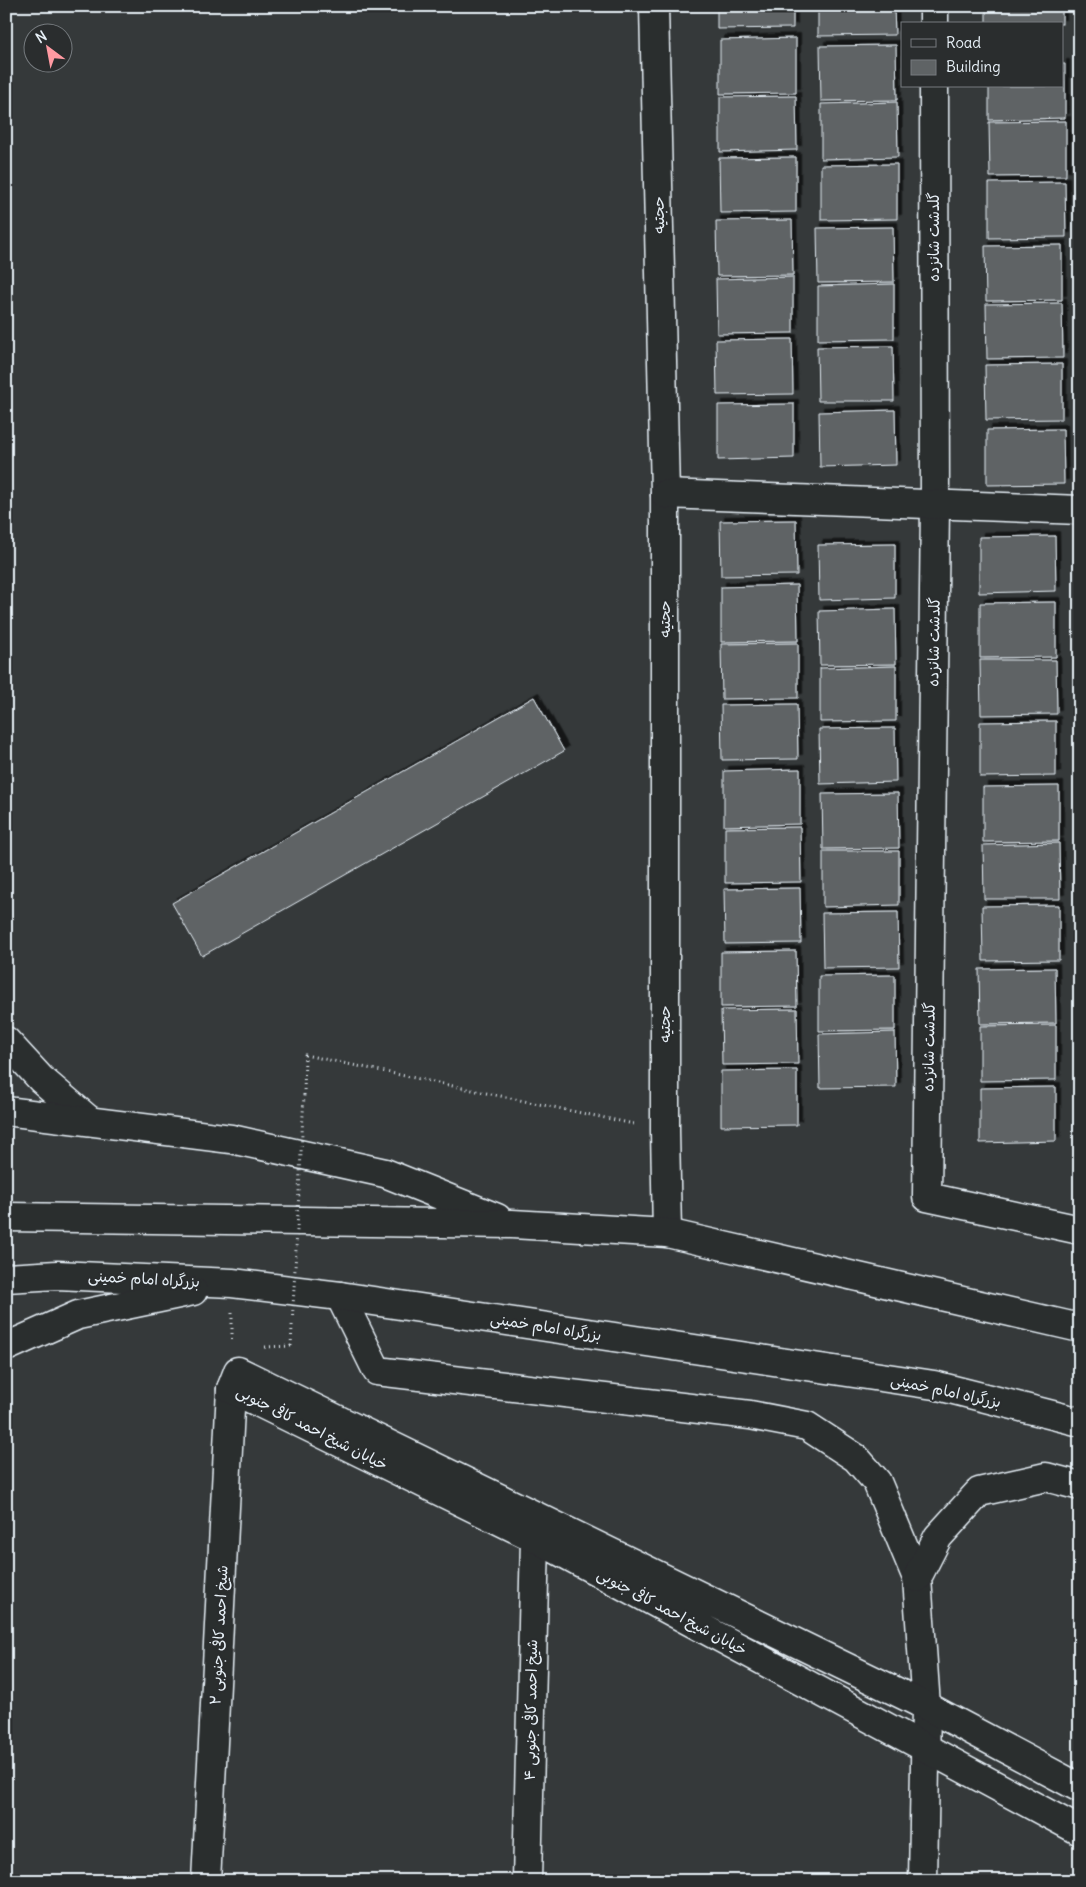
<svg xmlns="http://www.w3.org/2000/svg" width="1086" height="1887" font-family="Delius,'Playpen Sans Arabic',sans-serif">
	<defs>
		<filter id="shadow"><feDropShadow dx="4.5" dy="-4.5" stdDeviation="0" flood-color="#0009"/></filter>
	</defs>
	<rect width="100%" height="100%" fill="#35393a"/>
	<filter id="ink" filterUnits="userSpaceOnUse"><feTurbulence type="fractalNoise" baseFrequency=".02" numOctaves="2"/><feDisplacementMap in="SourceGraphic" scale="10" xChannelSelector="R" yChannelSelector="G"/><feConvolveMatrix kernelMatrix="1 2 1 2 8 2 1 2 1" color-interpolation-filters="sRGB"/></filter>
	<g filter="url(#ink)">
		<g fill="#5f6365" stroke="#e8f1f8" filter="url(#shadow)">
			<polygon points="717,6 793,6 793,28 717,29"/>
			<polygon points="818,6 894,6 895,35 818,36"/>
			<rect x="986" y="6" width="76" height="18"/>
			<polygon points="796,38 796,93 720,94 720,40"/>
			<polygon points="896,45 897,100 821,101 820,46"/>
			<polygon points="1062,64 1065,64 1065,118 989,120 989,86 1062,86"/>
			<polygon points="796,96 797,150 720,152 720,97"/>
			<polygon points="897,102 898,157 821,159 821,104"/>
			<polygon points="1066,121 1066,176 990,177 989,122"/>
			<polygon points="796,157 796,212 720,213 719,158"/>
			<polygon points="897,164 897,219 821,220 821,165"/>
			<polygon points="1065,182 1066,237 989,238 989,183"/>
			<polygon points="792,220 793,275 717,276 716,221"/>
			<polygon points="893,227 894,282 818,283 817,228"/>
			<polygon points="1062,245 1062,300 986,301 985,246"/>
			<polygon points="793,277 793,333 717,334 716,279"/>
			<polygon points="894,284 894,339 818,340 818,286"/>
			<polygon points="1062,303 1063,358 987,359 986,304"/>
			<polygon points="792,339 793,394 717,395 716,340"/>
			<polygon points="893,346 894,401 818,401 817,347"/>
			<polygon points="1062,364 1062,419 986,420 985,365"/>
			<polygon points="794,404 794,458 718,460 718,405"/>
			<polygon points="895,410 896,465 820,467 819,412"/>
			<polygon points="1063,429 1064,484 987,485 987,430"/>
			<polygon points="796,520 797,575 721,576 720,521"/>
			<polygon points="1055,536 1056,591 979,593 979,537"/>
			<polygon points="895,544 895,598 819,600 818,545"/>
			<polygon points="797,585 798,641 721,642 721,587"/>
			<polygon points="1056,602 1056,657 980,658 980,603"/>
			<polygon points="895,609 896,664 820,665 819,611"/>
			<polygon points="798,643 798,698 722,699 721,644"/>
			<polygon points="980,660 1056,660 1057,714 981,715"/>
			<polygon points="896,666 896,721 820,722 820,668"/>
			<polygon points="534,697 564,751 202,956 172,903"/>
			<polygon points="797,704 798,759 722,760 721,705"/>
			<polygon points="1056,721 1056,776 980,777 980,722"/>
			<polygon points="895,728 896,782 820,784 819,729"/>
			<polygon points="800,769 800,824 724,826 724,771"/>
			<polygon points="1059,786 1059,841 983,842 983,787"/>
			<polygon points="898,793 899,848 823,849 822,794"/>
			<polygon points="800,827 801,882 725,883 725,828"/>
			<polygon points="1059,843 1060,899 984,899 983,845"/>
			<polygon points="823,851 899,851 899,905 823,907"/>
			<polygon points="800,888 801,943 725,944 724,889"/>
			<polygon points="1059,905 1059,960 983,961 982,906"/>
			<polygon points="898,912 899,967 823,968 822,913"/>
			<polygon points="796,951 797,1006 721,1007 721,952"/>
			<polygon points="1055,968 1056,1023 980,1024 979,969"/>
			<polygon points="895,975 895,1030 819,1031 819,976"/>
			<polygon points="797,1009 798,1064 722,1065 721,1010"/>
			<polygon points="1056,1025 1056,1080 980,1081 980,1026"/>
			<polygon points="895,1032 896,1087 820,1088 819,1034"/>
			<polygon points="797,1070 797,1125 721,1126 721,1071"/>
			<polygon points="1056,1087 1056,1141 980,1143 980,1088"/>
		</g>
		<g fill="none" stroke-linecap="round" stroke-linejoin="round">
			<defs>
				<g id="street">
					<polyline points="654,6 665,494 665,1131 667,1233"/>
					<polyline points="934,6 934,24"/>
					<polyline points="934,86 935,505 927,1197 1080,1230"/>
					<polyline points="665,494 1080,510"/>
					<polyline points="206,1881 231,1389"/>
					<polyline points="527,1881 535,1538"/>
				</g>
				<g id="secondary">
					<polyline points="340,1296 377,1371 750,1415 807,1426 856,1458 877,1482 917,1578 926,1706 923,1881"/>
					<polyline points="917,1578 938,1537 979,1492 1046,1477 1080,1486"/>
					<polyline points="1080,1788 926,1706 238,1371 231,1389 535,1538 1080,1831"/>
				</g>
				<g id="highway">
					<polyline points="6,1041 41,1079 90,1121"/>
					<polyline points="6,1111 231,1139 385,1173 497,1218"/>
					<polyline points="6,1217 512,1224 667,1233 1080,1328"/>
					<polyline points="6,1278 57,1275 232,1283 340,1296 934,1385 1080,1422"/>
					<polyline points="6,1347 78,1315 193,1291"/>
				</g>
			</defs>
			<use href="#street" stroke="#e8f1f8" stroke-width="31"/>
			<use href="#secondary" stroke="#e8f1f8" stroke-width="31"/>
			<use href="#highway" stroke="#e8f1f8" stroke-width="31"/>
			<g stroke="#e8f1f8" stroke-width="3" stroke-dasharray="1 4" stroke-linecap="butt">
				<polyline points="304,1095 305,1055 634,1124"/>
				<polyline points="232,1313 232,1342"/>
				<polyline points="265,1347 291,1346"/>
			</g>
			<use href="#street" stroke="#2a2d2e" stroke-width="28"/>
			<use href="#secondary" stroke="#2a2d2e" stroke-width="28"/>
			<use href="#highway" stroke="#2a2d2e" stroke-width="28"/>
			<polyline stroke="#e8f1f8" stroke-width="3" stroke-dasharray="1 4" stroke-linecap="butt" points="291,1346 304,1095"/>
		</g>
	</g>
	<g text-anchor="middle" stroke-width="4.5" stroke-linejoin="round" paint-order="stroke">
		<g font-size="15" fill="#e8f1f8" stroke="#2a2d2e">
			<text transform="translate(659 215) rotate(-91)" y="5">حجتیه</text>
			<text transform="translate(934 237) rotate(-90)" y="5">گلدشت شانزده</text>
			<text transform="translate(665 619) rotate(-90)" y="5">حجتیه</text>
			<text transform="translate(934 642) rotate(-89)" y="5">گلدشت شانزده</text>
			<text transform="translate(665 1024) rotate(-90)" y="5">حجتیه</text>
			<text transform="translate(929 1047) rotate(-89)" y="5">گلدشت شانزده</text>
			<text transform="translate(144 1279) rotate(3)" y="5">بزرگراه امام خمینی</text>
			<text transform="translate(546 1327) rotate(9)" y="5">بزرگراه امام خمینی</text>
			<text transform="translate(946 1391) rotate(12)" y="5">بزرگراه امام خمینی</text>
			<text transform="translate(312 1428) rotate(27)" y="5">خیابان شیخ احمد کافی جنوبی</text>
			<text transform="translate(672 1612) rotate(28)" y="5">خیابان شیخ احمد کافی جنوبی</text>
			<text transform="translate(219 1635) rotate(-87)" y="5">شیخ احمد کافی جنوبی ۲</text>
			<text transform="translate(531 1710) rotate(-89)" y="5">شیخ احمد کافی جنوبی ۴</text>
		</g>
	</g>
	<rect width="1086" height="1887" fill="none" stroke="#2a2d2e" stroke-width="25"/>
	<rect x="12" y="12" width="1061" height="1862" fill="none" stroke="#e8f1f8" stroke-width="2" filter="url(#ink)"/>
	<rect x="901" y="22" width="162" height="65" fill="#2a2d2e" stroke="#767b7f"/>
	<rect x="911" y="39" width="25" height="8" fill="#2a2d2e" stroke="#767b7f"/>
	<text x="946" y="48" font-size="15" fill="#e8f1f8">Road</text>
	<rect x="911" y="60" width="25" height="15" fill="#5f6365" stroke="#767b7f"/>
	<text x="946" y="72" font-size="15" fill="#e8f1f8">Building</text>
	<g transform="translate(48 48) rotate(328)"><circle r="24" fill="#2a2d2e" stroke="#767b7f"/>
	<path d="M0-4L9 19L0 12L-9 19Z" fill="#ff9aa2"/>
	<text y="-8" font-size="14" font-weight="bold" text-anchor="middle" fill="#e8f1f8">N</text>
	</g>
</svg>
